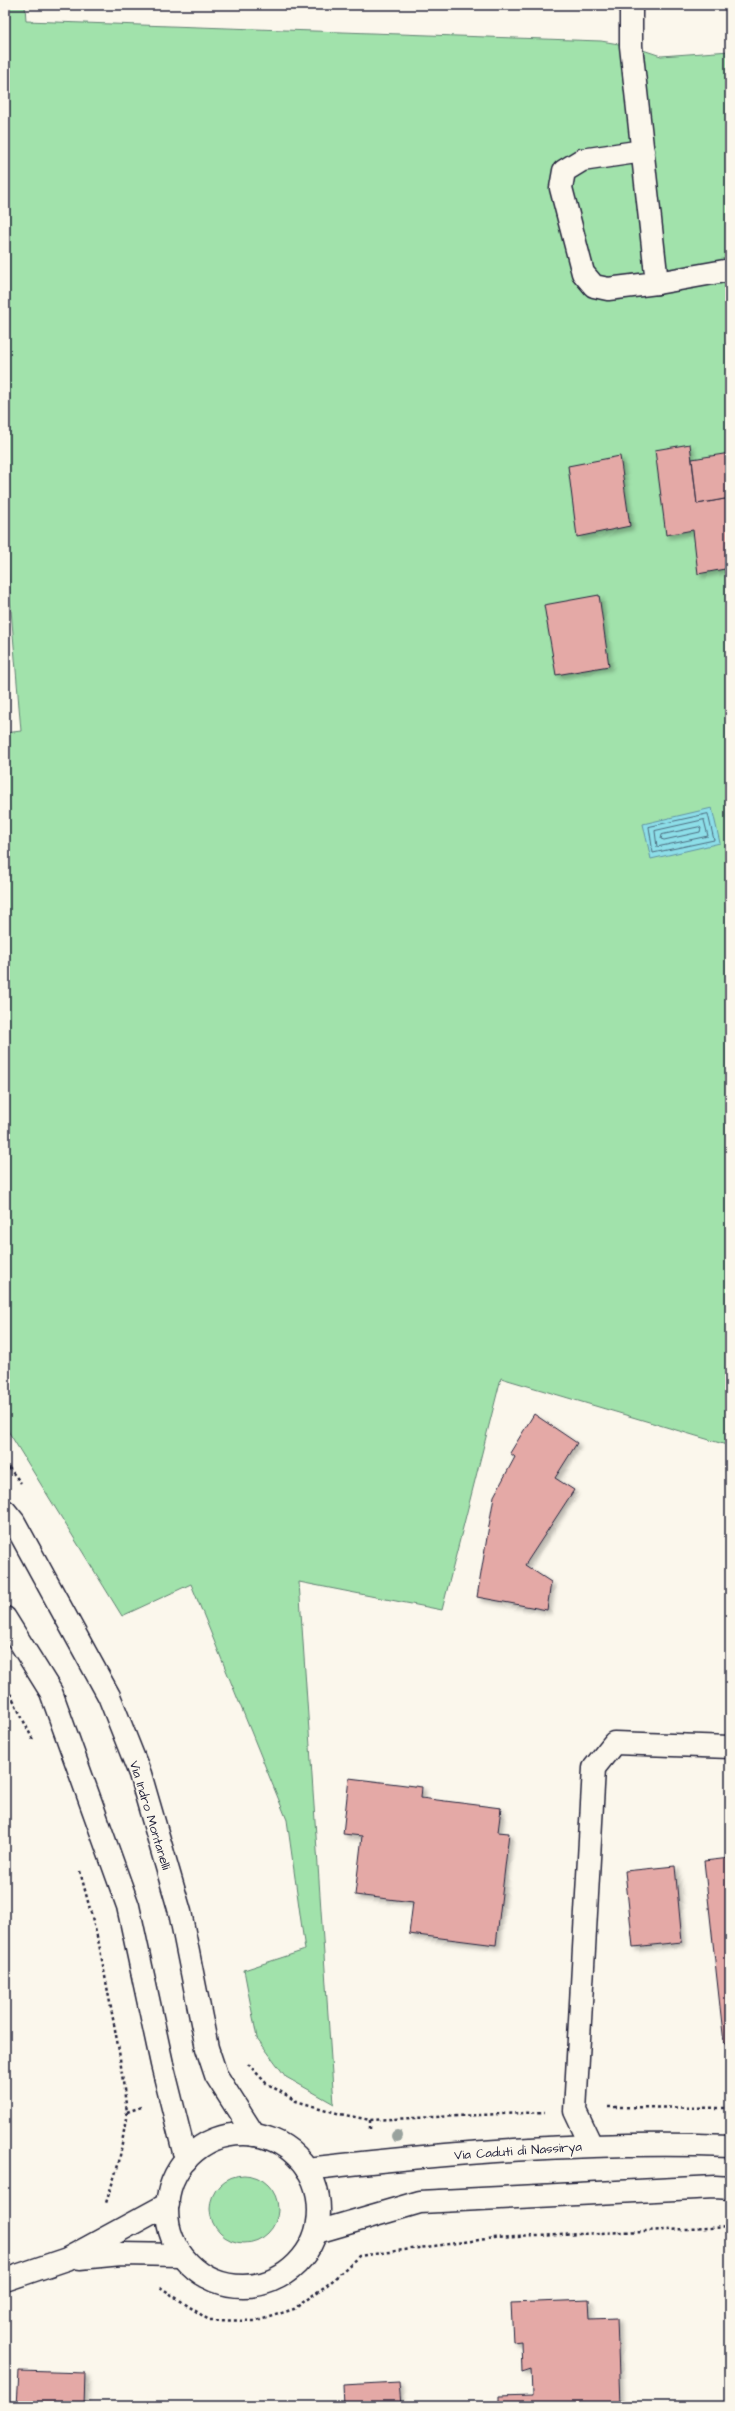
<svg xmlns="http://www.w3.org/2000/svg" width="735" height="2411" font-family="'Architects Daughter',sans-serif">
	<defs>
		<filter id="shadow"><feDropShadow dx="3.5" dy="3.5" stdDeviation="2" flood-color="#0004"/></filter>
	</defs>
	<rect width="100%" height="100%" fill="#fbf7ec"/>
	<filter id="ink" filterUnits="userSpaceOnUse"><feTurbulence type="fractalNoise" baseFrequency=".025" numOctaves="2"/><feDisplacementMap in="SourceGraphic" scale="8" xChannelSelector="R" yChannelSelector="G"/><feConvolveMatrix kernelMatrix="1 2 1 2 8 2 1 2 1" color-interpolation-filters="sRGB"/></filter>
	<g filter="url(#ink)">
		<g fill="#a1e2ab" stroke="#628273">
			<polygon points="5,5 25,5 26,21 601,41 631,46 661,56 730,51 730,1446 501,1378 442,1610 299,1582 334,2104 286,2077 257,2038 244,1970 305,1950 287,1820 191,1584 122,1616 5,1426 5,733 21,731 5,537"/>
			<circle cx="244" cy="2209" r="34"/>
		</g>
		<polygon fill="#8ddee8" stroke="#6293a3" points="712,808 720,843 651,859 643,824"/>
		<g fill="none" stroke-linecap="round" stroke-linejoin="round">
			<g stroke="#4d6d80" stroke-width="1">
				<polygon points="708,814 714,840 653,853 649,827"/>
				<polygon points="704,820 708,836 657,847 655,831"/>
				<polygon points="699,827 701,828 700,832 664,840 661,839 662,835"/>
			</g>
		</g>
		<g fill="#e4a9a6" stroke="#22223b" filter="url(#shadow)">
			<polygon points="690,444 697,504 730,498 730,568 698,574 693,530 666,535 655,450"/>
			<polygon points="730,453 730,498 697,504 692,459"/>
			<polygon points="620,456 630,526 577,537 568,466"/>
			<polygon points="599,595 609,666 556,675 544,605"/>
			<polygon points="534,1414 577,1443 555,1478 574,1490 525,1565 551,1582 547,1610 477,1597 494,1496 515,1457 510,1453"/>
			<polygon points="349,1778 422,1787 421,1798 501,1808 498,1832 509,1833 496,1945 409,1934 413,1902 355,1895 362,1836 343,1834"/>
			<polygon points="730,1858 730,2042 724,2043 704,1861"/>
			<polygon points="675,1866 682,1942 633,1947 625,1871"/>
			<polygon points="589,2300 590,2319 617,2318 620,2406 499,2406 499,2396 532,2395 531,2369 522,2372 521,2341 513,2342 511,2303"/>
			<polygon points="19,2371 85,2373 84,2406 17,2406"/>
			<polygon points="399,2382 401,2406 344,2406 343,2385"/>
		</g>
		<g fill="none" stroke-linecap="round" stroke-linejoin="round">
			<defs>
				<g id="minor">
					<polyline points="631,5 631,46 657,283 608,289 594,286 583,273 561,188 564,171 582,160 643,151"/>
					<polyline points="657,283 730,270"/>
					<polyline points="5,1511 14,1522 109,1696 140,1774 180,1912 207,2048 216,2075 254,2135"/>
					<polyline points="5,1618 51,1692 128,1906 162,2064 186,2160"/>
					<circle cx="243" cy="2210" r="76"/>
					<polyline points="591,2145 575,2111 594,1768 614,1743 730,1747"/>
					<path d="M 307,2169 C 448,2153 588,2141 730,2146"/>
					<polyline points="317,2232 420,2202 715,2187 730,2188"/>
					<polyline points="80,2258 121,2254 181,2255"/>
					<polyline points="5,2280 67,2259 168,2204"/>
				</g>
			</defs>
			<use href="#minor" stroke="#22223b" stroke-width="25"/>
			<g stroke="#22223b" stroke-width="2.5" stroke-dasharray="3 3" stroke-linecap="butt">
				<polyline points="5,1463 21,1483"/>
				<polyline points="5,1683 34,1742"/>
				<polyline points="80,1871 99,1944 119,2051 127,2112 119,2162 106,2203"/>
				<polyline points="248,2064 266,2083 296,2101 340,2114 370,2120 545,2112"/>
				<polyline points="608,2107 730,2108"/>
				<polyline points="127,2112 141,2107"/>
				<polyline points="370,2120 370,2131"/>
				<polyline points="160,2287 209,2320 257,2321 294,2309 331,2282 359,2256 494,2238 730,2227"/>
			</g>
			<use href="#minor" stroke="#fbf7ec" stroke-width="22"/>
		</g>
		<circle fill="#99a29d" cx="397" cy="2136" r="6"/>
	</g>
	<g text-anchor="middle" stroke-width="3.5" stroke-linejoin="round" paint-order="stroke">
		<g font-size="13" fill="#22223b" stroke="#fbf7ec">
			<text transform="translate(151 1815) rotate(73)" y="5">Via Indro Montanelli</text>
			<text transform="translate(518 2150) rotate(-4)" y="5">Via Caduti di Nassirya</text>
		</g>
	</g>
	<rect width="735" height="2411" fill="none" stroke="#fbf7ec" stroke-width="20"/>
	<rect x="10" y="10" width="715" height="2391" fill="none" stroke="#22223b" stroke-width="1.5" filter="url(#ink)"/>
</svg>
